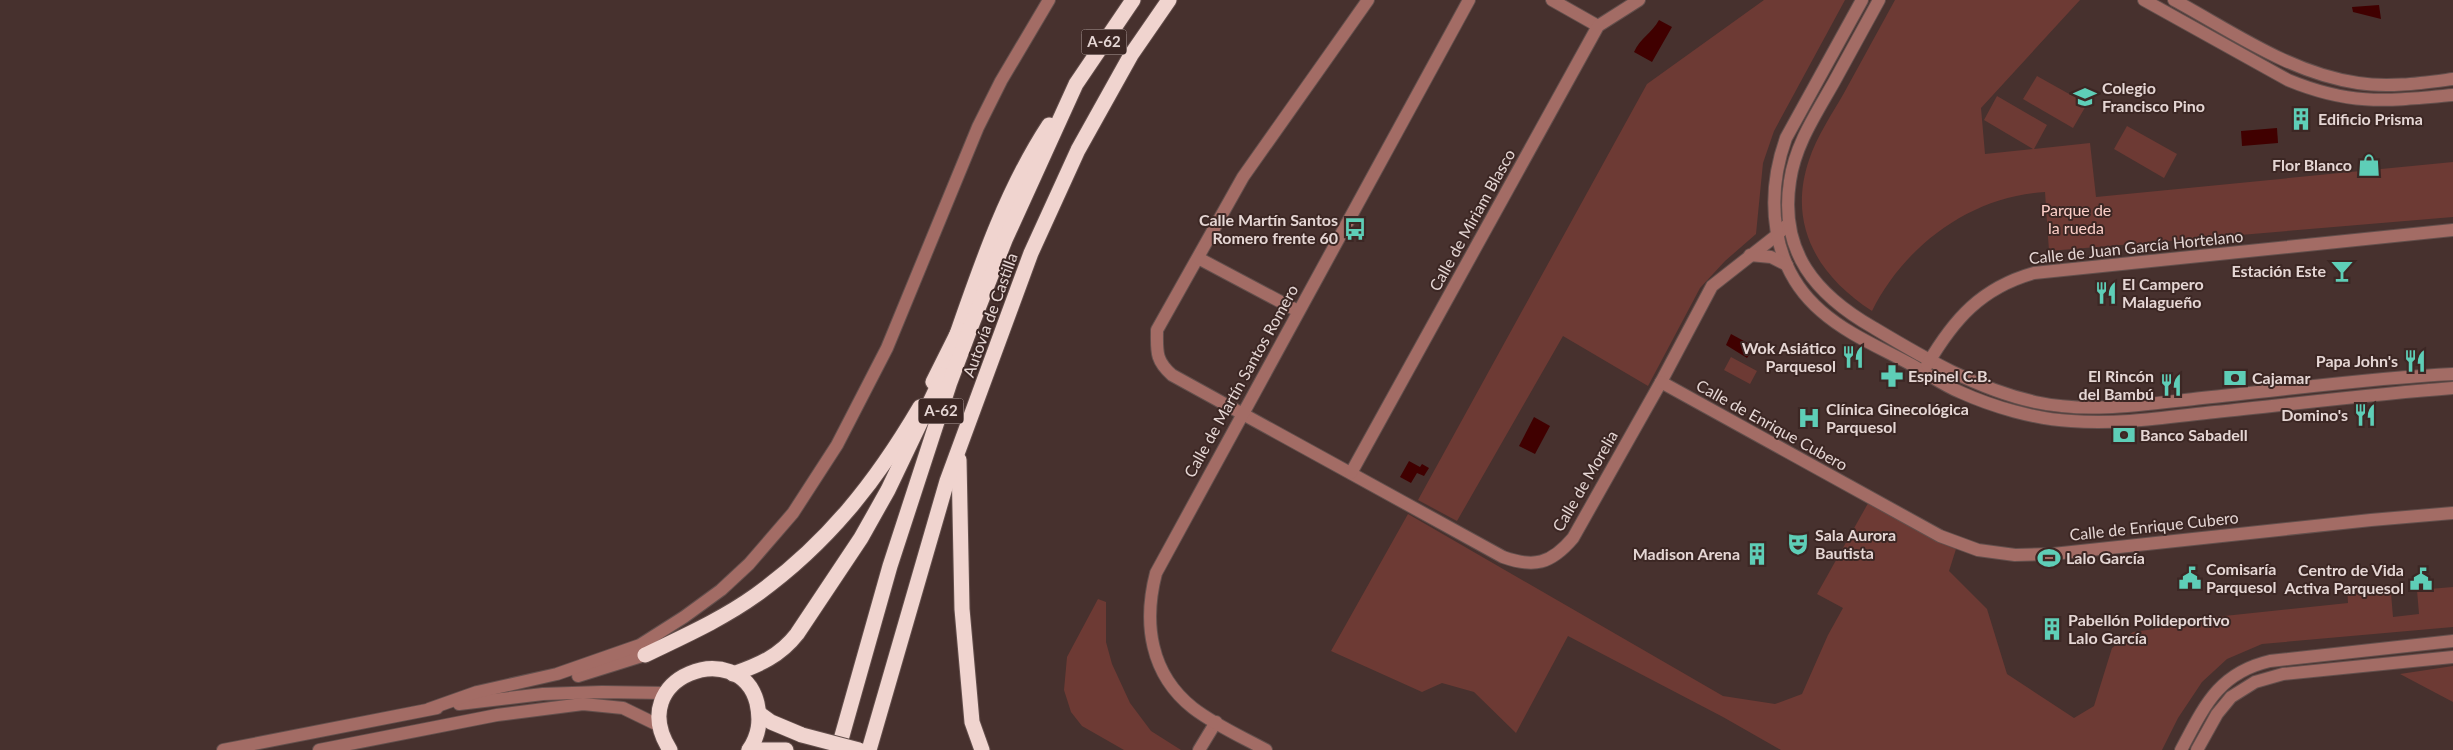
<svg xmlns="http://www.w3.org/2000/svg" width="2453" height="750" font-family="Lato,sans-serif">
	<rect width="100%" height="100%" fill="#47312e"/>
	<g fill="#6d3a34">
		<polygon points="1764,0 1845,0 1774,131 1763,163 1756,234 1725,261 1700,288 1648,386 1563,336 1457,521 1418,500 1647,84"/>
		<path d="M 1895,0 L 2080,0 L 1981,108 L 1985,154 L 2033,149 L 1984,120 L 1997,96 L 2047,125 L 2034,149 L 2090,143 L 2096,197 L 2453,162 L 2453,217 L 2049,251 L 2045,192 C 1969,196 1903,248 1872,311 C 1818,276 1787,225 1809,160 C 1817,136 1832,114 1844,93 C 1861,62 1878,31 1895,0 Z"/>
		<polygon points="2037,76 2087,104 2073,128 2023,99"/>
		<polygon points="2127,126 2177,154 2164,178 2114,149"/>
		<polygon points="1731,357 1757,371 1750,384 1724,370"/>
		<polygon points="1871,498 1956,549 1949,571 1987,609 2007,674 2074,718 2094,706 2112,648 2133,632 2154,629 2158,623 2348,603 2347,585 2377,594 2391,593 2393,617 2419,614 2417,590 2453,587 2453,627 2262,644 2227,659 2202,682 2178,718 2162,750 1781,750 1723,717 1568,636 1516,733 1474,692 1442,683 1422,692 1331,651 1408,514 1723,696 1775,704 1802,694 1828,635 1843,608 1817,594"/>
		<polygon points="1098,599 1106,602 1106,642 1112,664 1130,703 1151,731 1181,750 1124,750 1082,726 1071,712 1064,690 1067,657"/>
		<polygon points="2453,666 2453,702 2400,674"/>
	</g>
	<g fill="#400000">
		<polygon points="2379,5 2381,19 2353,12 2352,7"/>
		<path d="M 1659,20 L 1672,27 L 1652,62 L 1634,52 C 1640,38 1652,33 1659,20 Z"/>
		<polygon points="2277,128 2278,143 2242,146 2241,131"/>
		<polygon points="1731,334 1755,347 1747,358 1726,345"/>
		<polygon points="1534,417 1550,426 1535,454 1519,446"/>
		<polygon points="1409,461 1420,467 1422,464 1429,468 1424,476 1417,473 1411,483 1400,477"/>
	</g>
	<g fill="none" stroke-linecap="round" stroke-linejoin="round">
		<defs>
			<g id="minor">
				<path d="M 1368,0 L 1243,177 L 1157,330 C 1157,351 1155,360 1172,375 L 1503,557 C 1534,568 1551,564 1573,538 L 1661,382 L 1712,286 L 1777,235 L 1789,223"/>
				<polyline points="1552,0 1598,26"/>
				<path d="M 1862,0 L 1786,138 C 1765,197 1770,267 1821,311 C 1847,334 1881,348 1912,365 C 1928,374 1943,385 1960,392 C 1993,407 2035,419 2071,421 C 2119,425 2168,417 2215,412 C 2294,404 2374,394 2453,388"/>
				<path d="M 1879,0 C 1864,27 1849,55 1834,82 C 1816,114 1795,145 1790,181 C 1779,252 1816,295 1874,328 C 1924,358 1977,389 2035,402 C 2090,414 2147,404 2202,398 C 2285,390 2369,378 2453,374"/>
				<path d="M 2144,0 L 2288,80 C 2351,106 2387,101 2453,95"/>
				<path d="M 2174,0 C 2233,32 2290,73 2358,83 C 2389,88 2422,83 2453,79"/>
				<polyline points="1750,255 1771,257 1787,265"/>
				<polyline points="1198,258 1298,311"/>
				<path d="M 1927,365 C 1954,319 1981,288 2034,273 L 2453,230"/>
				<polyline points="1661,382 1940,536 1978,550 2015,555 2053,554 2371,520 2453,513"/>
				<polyline points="1351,473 1598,26 1639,0"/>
				<polyline points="578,676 645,655"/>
				<polyline points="459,704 543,694 602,692 666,693"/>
				<polyline points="429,709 477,692 557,674 640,645 684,617 721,590 749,564 793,513 837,445 887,348 978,127 1001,81 1049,0"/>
				<polyline points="223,750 437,708"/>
				<polyline points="319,750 497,715 583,704 623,708 660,726"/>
				<polyline points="1199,750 1216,722"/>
				<path d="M 1266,750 C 1242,737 1215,725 1193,708 C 1150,674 1143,623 1156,573 L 1469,0"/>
				<path d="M 2181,750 C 2204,707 2218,673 2270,661 L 2453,641"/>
				<polyline points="2197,750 2217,714 2231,697 2255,682 2283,674 2453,657"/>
			</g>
			<g id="highway">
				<path d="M 956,337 C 981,265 1007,189 1049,125"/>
				<polyline points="933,382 959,330"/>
				<polyline points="959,460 962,609 972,722 982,750"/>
				<path d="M 645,655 C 682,637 721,620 756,595 C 827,544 876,482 920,407"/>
				<path d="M 733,674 C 759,665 780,656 797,634 L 861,538 L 888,490 L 943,375"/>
				<polyline points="760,714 771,722 802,735"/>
				<path d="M 670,750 C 623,676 740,636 757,703 C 761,721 759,735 749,750"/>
				<polyline points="749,750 786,750"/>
				<polyline points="838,750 890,566 950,382 970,329 1005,240 1076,84 1133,0"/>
				<polyline points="869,750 947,481 1031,253 1078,150 1131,55 1169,0"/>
			</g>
		</defs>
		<use href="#minor" stroke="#634f4c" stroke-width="14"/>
		<use href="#highway" stroke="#634f4c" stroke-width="17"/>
		<use href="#minor" stroke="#a36c65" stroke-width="12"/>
		<use href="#highway" stroke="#f0d4cf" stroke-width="15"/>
		<defs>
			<polyline id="highway-bridge" points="802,735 859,750"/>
		</defs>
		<use href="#highway-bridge" stroke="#634f4c" stroke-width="17" stroke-linecap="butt"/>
		<use href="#highway-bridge" stroke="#f0d4cf" stroke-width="15"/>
	</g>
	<defs>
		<symbol id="school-bare" viewBox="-9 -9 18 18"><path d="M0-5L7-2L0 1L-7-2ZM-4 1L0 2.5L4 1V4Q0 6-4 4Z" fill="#5eceb7" stroke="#3c2724" stroke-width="2.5" paint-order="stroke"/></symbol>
		<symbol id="building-bare" viewBox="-9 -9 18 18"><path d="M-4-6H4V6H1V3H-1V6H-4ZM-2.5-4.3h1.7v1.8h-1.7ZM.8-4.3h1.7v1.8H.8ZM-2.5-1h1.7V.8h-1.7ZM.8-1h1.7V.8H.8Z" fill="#5eceb7" stroke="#3c2724" stroke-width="2.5" paint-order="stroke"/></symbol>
		<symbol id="shop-bare" viewBox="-9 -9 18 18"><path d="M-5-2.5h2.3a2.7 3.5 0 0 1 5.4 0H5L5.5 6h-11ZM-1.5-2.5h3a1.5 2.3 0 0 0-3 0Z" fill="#5eceb7" stroke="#3c2724" stroke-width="2.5" paint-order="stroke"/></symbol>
		<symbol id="bus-bare" viewBox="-9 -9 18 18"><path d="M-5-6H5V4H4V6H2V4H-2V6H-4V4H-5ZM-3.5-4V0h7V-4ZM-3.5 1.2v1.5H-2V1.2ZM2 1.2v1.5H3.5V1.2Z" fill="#5eceb7" stroke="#3c2724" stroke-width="2.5" paint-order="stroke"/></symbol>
		<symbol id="bar-bare" viewBox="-9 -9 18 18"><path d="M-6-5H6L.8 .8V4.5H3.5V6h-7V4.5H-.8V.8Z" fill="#5eceb7" stroke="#3c2724" stroke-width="2.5" paint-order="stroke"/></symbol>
		<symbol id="restaurant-bare" viewBox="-9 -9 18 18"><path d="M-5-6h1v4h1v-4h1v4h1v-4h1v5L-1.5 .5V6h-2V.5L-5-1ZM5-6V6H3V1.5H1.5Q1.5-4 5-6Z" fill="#5eceb7" stroke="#3c2724" stroke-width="2.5" paint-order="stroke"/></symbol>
		<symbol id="pharmacy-bare" viewBox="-9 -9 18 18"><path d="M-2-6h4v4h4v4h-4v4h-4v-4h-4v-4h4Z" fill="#5eceb7" stroke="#3c2724" stroke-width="2.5" paint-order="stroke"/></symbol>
		<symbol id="bank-bare" viewBox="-9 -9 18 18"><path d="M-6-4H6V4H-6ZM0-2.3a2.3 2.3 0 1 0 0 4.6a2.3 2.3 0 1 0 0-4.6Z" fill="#5eceb7" stroke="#3c2724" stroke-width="2.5" paint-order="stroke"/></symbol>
		<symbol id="hospital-bare" viewBox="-9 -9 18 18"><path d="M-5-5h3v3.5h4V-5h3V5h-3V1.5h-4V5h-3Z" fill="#5eceb7" stroke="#3c2724" stroke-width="2.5" paint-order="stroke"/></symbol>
		<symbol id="theatre-bare" viewBox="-9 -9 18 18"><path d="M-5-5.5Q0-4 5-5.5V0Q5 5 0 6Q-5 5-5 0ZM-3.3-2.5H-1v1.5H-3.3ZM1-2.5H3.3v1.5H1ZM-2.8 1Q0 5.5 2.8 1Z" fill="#5eceb7" stroke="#3c2724" stroke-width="2.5" paint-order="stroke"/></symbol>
		<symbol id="stadium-bare" viewBox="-9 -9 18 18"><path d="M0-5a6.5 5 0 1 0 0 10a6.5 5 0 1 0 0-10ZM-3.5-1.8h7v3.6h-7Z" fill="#5eceb7" stroke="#3c2724" stroke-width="2.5" paint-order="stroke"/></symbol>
		<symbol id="civic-bare" viewBox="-9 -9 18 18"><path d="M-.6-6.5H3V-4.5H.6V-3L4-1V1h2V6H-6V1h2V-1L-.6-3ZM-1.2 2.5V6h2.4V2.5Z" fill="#5eceb7" stroke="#3c2724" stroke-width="2.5" paint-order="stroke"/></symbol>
	</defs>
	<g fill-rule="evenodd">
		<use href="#school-bare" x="2069" y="81" width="32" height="32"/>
		<use href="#building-bare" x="2285" y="103" width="32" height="32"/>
		<use href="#shop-bare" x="2353" y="149" width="32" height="32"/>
		<use href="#bus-bare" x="1339" y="213" width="32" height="32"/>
		<use href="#bar-bare" x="2326" y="255" width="32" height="32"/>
		<use href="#restaurant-bare" x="2090" y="277" width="32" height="32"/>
		<use href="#restaurant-bare" x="1837" y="341" width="32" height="32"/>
		<use href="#restaurant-bare" x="2399" y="345" width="32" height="32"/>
		<use href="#pharmacy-bare" x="1876" y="360" width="32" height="32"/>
		<use href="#bank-bare" x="2219" y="362" width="32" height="32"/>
		<use href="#restaurant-bare" x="2155" y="369" width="32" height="32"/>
		<use href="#restaurant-bare" x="2349" y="399" width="32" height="32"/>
		<use href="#hospital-bare" x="1793" y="402" width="32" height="32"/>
		<use href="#bank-bare" x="2108" y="419" width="32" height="32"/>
		<use href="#theatre-bare" x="1782" y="528" width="32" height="32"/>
		<use href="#building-bare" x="1741" y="538" width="32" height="32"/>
		<use href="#stadium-bare" x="2033" y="542" width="32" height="32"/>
		<use href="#civic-bare" x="2174" y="562" width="32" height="32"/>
		<use href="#civic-bare" x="2405" y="563" width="32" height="32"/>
		<use href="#building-bare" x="2036" y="613" width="32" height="32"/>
	</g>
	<g text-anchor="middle" stroke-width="4" stroke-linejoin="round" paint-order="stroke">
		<g fill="#3c2724" stroke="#b2a29f" stroke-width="1">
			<rect x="1081.5" y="29.5" width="45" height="25" rx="4"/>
			<rect x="918.5" y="398.5" width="45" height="25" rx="4"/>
		</g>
		<g font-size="15" font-weight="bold" fill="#e5d6d4">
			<text x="1104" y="47">A-62</text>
			<text x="941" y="416">A-62</text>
		</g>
		<g font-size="16" font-weight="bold" fill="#e5d6d4" stroke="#3c2724" text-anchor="start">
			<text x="2102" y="94">Colegio<tspan x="2102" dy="18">Francisco Pino</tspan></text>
			<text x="2318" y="125">Edificio Prisma</text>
			<text x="2352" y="171" text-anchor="end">Flor Blanco</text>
			<text x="1338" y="226" text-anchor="end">Calle Martín Santos<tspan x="1338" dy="18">Romero frente 60</tspan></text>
			<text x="2326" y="277" text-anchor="end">Estación Este</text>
			<text x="2122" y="290">El Campero<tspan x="2122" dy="18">Malagueño</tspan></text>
			<text x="1836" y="354" text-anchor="end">Wok Asiático<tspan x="1836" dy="18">Parquesol</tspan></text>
			<text x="2398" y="367" text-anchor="end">Papa John's</text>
			<text x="1908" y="382">Espinel C.B.</text>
			<text x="2154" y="382" text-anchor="end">El Rincón<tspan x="2154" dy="18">del Bambú</tspan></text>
			<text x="2252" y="384">Cajamar</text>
			<text x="1826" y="415">Clínica Ginecológica<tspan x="1826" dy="18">Parquesol</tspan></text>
			<text x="2348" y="421" text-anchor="end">Domino's</text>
			<text x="2140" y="441">Banco Sabadell</text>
			<text x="1815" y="541">Sala Aurora<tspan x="1815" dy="18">Bautista</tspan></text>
			<text x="1740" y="560" text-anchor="end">Madison Arena</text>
			<text x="2066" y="564">Lalo García</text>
			<text x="2206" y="575">Comisaría<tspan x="2206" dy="18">Parquesol</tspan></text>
			<text x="2404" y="576" text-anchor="end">Centro de Vida<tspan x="2404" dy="18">Activa Parquesol</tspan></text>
			<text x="2068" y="626">Pabellón Polideportivo<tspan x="2068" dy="18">Lalo García</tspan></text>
		</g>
		<g font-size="16" fill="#fccfc8" stroke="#3c2724">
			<text x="2076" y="216">Parque de<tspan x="2076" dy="18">la rueda</tspan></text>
		</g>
		<g font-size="16" fill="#e5d6d4" stroke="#3c2724">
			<text transform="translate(1472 220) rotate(-61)" y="6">Calle de Miriam Blasco</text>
			<text transform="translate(2136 247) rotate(-6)" y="6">Calle de Juan García Hortelano</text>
			<text transform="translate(990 315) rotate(-70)" y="6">Autovía de Castilla</text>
			<text transform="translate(1241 381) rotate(-61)" y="6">Calle de Martín Santos Romero</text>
			<text transform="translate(1772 425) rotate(29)" y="6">Calle de Enrique Cubero</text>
			<text transform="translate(1585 481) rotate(-60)" y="6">Calle de Morelia</text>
			<text transform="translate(2154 526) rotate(-6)" y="6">Calle de Enrique Cubero</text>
		</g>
	</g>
</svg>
